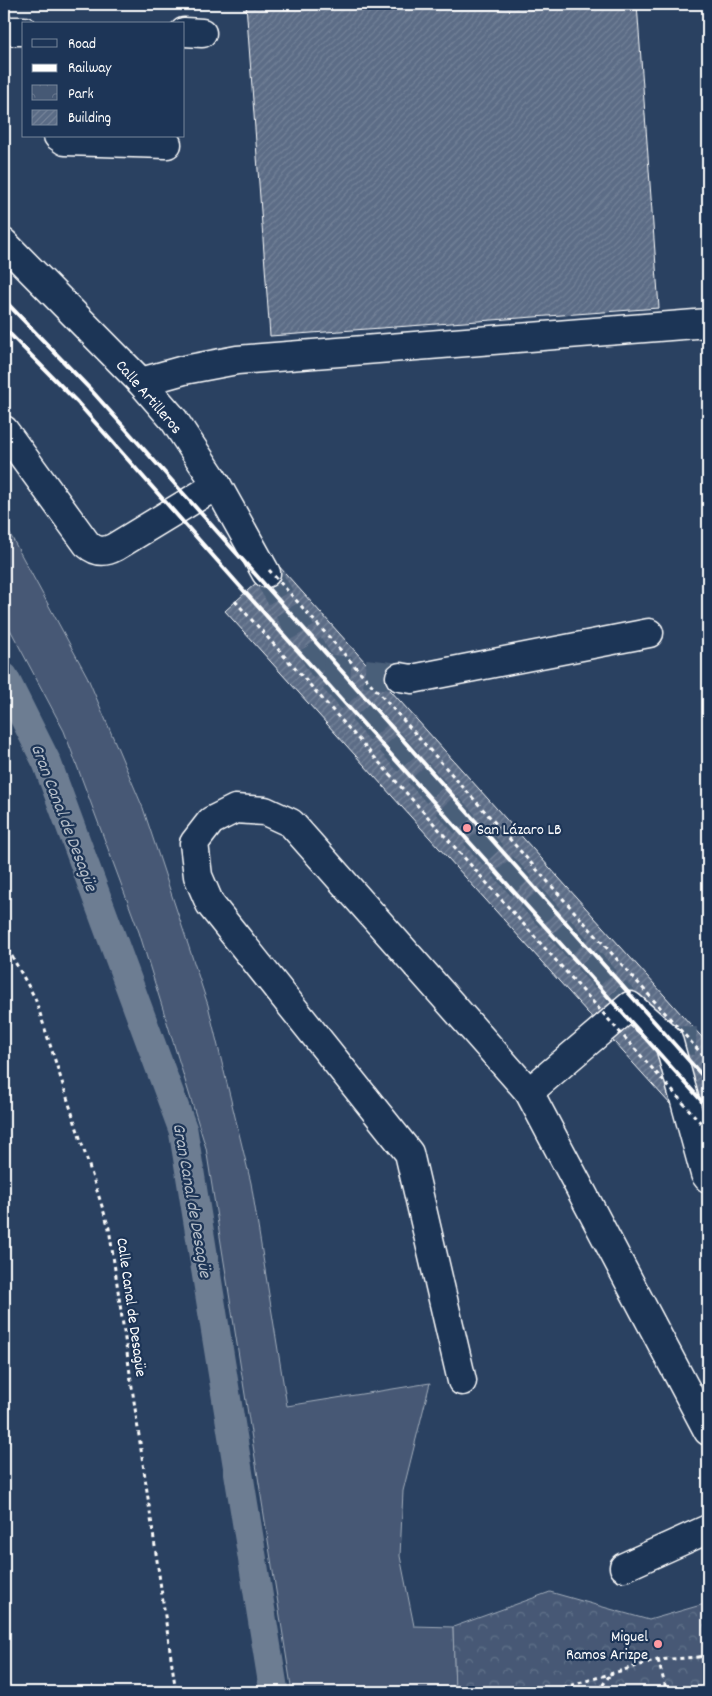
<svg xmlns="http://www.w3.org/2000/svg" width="712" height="1696" font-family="Dekko,sans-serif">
	<defs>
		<pattern id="park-crowns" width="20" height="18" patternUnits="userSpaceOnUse" patternTransform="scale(1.25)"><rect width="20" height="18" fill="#465975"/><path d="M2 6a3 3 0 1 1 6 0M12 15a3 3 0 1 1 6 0" fill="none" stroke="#62728a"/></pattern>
		<pattern id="building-hatch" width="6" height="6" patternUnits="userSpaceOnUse" patternTransform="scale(1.25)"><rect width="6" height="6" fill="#5b6c86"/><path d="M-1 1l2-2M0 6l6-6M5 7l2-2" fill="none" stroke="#748298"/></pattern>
	</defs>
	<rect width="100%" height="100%" fill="#2a4161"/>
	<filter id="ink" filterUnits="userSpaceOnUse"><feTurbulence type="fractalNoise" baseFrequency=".02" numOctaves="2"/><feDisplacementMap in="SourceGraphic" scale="10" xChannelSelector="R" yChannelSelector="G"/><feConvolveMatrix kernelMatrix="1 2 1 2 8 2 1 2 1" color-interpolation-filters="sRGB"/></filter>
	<g filter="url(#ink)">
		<polygon fill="#465975" stroke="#a2acba" points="4,523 87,676 143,808 208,1005 251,1183 287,1406 430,1383 403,1491 400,1556 414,1626 453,1627 455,1692 292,1692 206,1148 139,932 64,731 4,618"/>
		<polygon fill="url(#park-crowns)" stroke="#a2acba" points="550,1592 649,1620 708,1603 708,1692 455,1692 453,1627"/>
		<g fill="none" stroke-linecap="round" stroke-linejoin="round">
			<polyline stroke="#6d7d92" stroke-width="29" points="4,677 47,763 183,1130 274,1692"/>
		</g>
		<g fill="url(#building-hatch)" stroke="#fff">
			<polygon points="246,4 637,4 659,308 270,336"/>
			<polygon points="277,564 708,1044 708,1146 225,611"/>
		</g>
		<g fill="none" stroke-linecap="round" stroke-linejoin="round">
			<g stroke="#4a5e79" stroke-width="28" stroke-dasharray="28 14" stroke-linecap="butt">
				<polyline points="266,573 323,668 630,1006"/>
				<polyline points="323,668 400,677"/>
				<polyline points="668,1039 708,1042"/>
			</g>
			<defs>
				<g id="minor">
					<polyline points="4,31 24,31"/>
					<polyline points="184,32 202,33"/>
					<polyline points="58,136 65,141 167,144"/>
					<polyline points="4,243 141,382 174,420 217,485 266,573"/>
					<polyline points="141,382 184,370 237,360 708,323"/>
					<path d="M 4,430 L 87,544 C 96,552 104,553 115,547 L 217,485"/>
					<polyline points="400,677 412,679 649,633"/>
					<polyline points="529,1092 630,1006 668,1039 705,1174 708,1178"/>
					<polyline points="462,1381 409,1153 210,904 198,876 194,843 211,821 235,809 265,811 291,823 529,1092 708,1431"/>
					<polyline points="624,1567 708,1529"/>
				</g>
			</defs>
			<use href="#minor" stroke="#fff" stroke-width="31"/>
			<g stroke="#fff" stroke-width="3" stroke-dasharray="4 4" stroke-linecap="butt">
				<polyline points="4,942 35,998 109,1228 176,1692"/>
				<polyline points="699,1657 708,1655"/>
				<polyline points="658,1660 667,1692"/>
				<polyline points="548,1692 658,1660 699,1657 708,1661"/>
				<polyline points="598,1692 609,1676"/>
			</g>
			<use href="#minor" stroke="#1d3557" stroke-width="28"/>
			<g stroke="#fff" stroke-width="4">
				<polyline points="4,300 91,390 708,1082"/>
				<polyline points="4,328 77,402 245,592 708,1108"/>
			</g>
			<g stroke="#fff" stroke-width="3" stroke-dasharray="4 4" stroke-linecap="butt">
				<polyline points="269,570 708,1061"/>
				<polyline points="235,601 701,1123"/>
			</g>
		</g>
	</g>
	<g fill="#ff9aa2" stroke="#1d3557" stroke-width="2">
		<circle cx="467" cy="828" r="5"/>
		<circle cx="658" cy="1644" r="5"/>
	</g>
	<g text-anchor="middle" stroke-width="4.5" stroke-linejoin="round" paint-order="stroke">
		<g font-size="16" fill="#fff" stroke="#1d3557">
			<text transform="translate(150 396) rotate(49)" y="6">Calle Artilleros</text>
			<text transform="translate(133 1307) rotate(82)" y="6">Calle Canal de Desagüe</text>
		</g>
		<g font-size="16" fill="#fff" stroke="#1d3557" text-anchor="start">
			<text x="477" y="834">San Lázaro LB</text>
			<text x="648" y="1641" text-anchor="end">Miguel<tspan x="648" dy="18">Ramos Arizpe</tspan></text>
		</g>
		<g font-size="18" font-style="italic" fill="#b6bec8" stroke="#1d3557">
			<text transform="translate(65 817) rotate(69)" y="6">Gran Canal de Desagüe</text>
			<text transform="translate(193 1200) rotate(80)" y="6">Gran Canal de Desagüe</text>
		</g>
	</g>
	<rect width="712" height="1696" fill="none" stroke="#1d3557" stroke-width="20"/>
	<rect x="10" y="10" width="692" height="1676" fill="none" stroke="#fff" stroke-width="2" filter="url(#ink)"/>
	<rect x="22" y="22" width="162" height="115" fill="#1d3557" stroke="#77869a"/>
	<rect x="32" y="39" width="25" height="8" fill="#1d3557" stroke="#77869a"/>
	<text x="68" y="48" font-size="15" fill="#ffffff">Road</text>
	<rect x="32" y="64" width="25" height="8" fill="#ffffff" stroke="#77869a"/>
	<text x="68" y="72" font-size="15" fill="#ffffff">Railway</text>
	<rect x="32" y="85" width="25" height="15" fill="url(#park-crowns)" stroke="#77869a"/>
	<text x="68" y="98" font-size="15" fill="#ffffff">Park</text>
	<rect x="32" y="110" width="25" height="15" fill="url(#building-hatch)" stroke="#77869a"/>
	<text x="68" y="122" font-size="15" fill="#ffffff">Building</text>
</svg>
